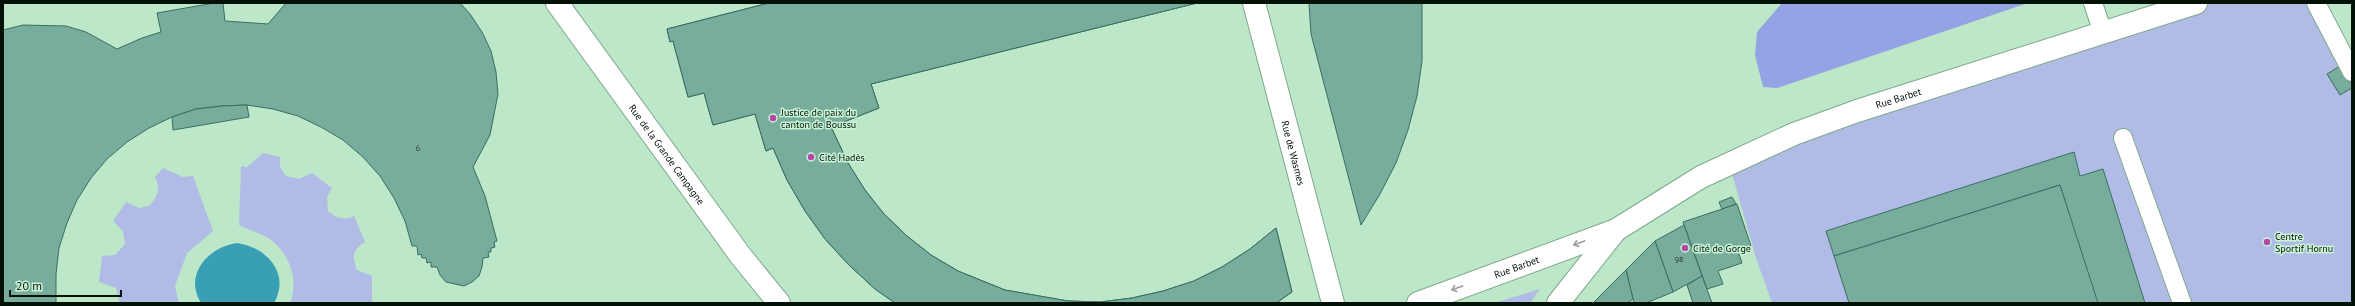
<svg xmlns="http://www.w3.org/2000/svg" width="2355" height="306" font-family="'PT Sans',sans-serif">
	<rect width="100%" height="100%" fill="#bce7c8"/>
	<g fill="#b1bce6">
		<polygon points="2196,3 2316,3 2352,72 2352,303 1772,303 1756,258 1729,163"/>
		<path d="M 263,153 L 280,157 L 280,167 L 286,176 L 299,179 L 312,173 L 332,188 L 327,197 L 328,211 C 337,218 343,221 354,216 L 365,242 C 352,250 352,256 357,270 L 372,276 L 372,303 L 290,303 C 299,281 290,254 270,239 C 261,233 248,230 239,225 L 241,166 L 247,167 Z"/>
		<path d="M 163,168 L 183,177 L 193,176 L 213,231 L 187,253 L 175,286 L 179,303 L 120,303 L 116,288 L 99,282 L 102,256 L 115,255 L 125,244 L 123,231 L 113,221 L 126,202 L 139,208 L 149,206 C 158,196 161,189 155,177 Z"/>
		<polygon points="1540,289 1530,303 1494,303"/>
	</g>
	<polygon fill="#93a3e4" points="1782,3 2028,3 1777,88 1763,87 1755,55 1757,32"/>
	<path fill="#389fb4" d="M 237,243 C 266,247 291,273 274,303 L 201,303 C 183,274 209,247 237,243 Z"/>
	<g fill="#78ad9d" stroke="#3b6e60">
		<polygon points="214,3 223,3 225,21 268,24 286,3 460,3 470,14 482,32 491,51 496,72 498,94 490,135 473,167 485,196 497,241 494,242 495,247 491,248 491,252 488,252 489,257 483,258 482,267 479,276 472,282 464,286 446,282 440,275 437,267 431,267 431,262 427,263 426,258 422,258 421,254 418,255 417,246 412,246 405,221 394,198 380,176 363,157 343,140 321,127 298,116 273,109 247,105 222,106 196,109 172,117 149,128 127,142 107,159 91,178 77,200 67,223 59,248 56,274 56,303 3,303 3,30 23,25 66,26 86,32 117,49 142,38 161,32 157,13"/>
		<polygon points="769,3 1197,3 871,84 879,108 831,127 848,163 865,190 884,214 907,236 931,255 958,271 1005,290 1068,301 1100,302 1132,298 1163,291 1194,281 1222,267 1250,249 1276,228 1292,292 1276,303 895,303 875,289 849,265 825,239 805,211 787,180 773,148 766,151 755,114 713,125 704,93 688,97 673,41 670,42 667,29"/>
		<polygon points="769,3 1197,3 871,84 879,108 831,127 848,163 865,190 884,214 907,236 931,255 958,271 1005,290 1068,301 1100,302 1132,298 1163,291 1194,281 1222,267 1250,249 1276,228 1292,292 1276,303 895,303 875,289 849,265 825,239 805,211 787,180 773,148 766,151 755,114 713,125 704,93 688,97 673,41 670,42 667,29"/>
		<polygon points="1309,3 1422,3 1422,61 1417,96 1408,130 1396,163 1380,194 1361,225 1311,34"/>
		<polygon points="2340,66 2352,84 2352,88 2340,95 2327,74"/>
		<polygon points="247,105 249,117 173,130 172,117 196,109 222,106"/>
		<polygon points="2074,152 2080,176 2103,169 2145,303 2096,303 2060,185 1834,256 1826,231"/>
		<polygon points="2060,185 2098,303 1849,303 1834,256"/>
		<polygon points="1732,197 1736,204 1722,209 1719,202"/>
		<polygon points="1737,204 1751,246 1738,251 1742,263 1718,271 1723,284 1707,289 1683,222"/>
		<polygon points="1684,225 1702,276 1673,292 1655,241"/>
		<polygon points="1655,241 1673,292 1646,303 1634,303 1626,270"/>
		<polygon points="1626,270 1633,299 1628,303 1593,303"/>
		<polygon points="1702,276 1712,303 1693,303 1687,285"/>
	</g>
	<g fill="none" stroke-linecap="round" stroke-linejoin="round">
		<defs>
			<g id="lane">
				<polyline points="2093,3 2103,33"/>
				<polyline points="2316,3 2352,72"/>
				<polyline points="2123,138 2182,303"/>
			</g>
			<g id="street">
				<path id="s1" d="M 557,3 L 740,255 L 779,303"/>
				<path id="s2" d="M 1418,303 L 1616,230 L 1701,177 L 1794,134 L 1857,111 L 2196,3"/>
				<polyline points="1558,303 1616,230"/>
			</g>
			<g id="secondary">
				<path id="s3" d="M 1254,3 L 1333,303"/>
			</g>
		</defs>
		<use href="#lane" stroke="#7fa88b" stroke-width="20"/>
		<use href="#street" stroke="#7fa88b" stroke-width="24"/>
		<use href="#secondary" stroke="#7fa88b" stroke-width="24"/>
		<use href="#lane" stroke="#fff" stroke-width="18"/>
		<use href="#street" stroke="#fff" stroke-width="22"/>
		<use href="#secondary" stroke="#fff" stroke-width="22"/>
	</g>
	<defs><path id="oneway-shaft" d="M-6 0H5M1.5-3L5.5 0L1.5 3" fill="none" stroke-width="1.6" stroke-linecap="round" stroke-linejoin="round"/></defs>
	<g stroke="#9aa09c">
		<use href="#oneway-shaft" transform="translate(1579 243) rotate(160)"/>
		<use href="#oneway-shaft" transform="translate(1457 288) rotate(160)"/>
	</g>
	<g fill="#b547a5" stroke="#c9f4d5" stroke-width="1.5">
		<circle cx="773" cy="118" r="4"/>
		<circle cx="811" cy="157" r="4"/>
		<circle cx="2267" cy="242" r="4"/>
		<circle cx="1685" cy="248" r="4"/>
	</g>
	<g text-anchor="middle" stroke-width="3" stroke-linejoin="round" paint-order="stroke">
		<g font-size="8" fill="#20382c">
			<text x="418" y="151">6</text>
			<text x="1679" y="262">98</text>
		</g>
		<g font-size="10" fill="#031107" stroke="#c9f4d5">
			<text dy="4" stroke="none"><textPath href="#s2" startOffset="524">Rue Barbet</textPath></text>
			<text dy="4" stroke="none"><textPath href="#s3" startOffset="155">Rue de Wasmes</textPath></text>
			<text dy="4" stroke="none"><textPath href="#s1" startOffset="187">Rue de la Grande Campagne</textPath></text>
			<text dy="4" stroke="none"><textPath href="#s2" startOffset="105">Rue Barbet</textPath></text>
		</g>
		<g font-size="10" fill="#031107" stroke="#c9f4d5" text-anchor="start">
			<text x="781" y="116">Justice de paix du<tspan x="781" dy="12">canton de Boussu</tspan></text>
			<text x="819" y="161">Cité Hadès</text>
			<text x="2275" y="240">Centre<tspan x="2275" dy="12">Sportif Hornu</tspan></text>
			<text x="1693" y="252">Cité de Gorge</text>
		</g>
	</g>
	<rect width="2355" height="306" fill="none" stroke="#031107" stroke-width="8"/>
	<path d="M10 290v6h111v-6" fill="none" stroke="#031107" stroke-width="2"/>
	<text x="16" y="290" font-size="12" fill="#031107" stroke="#c9f4d5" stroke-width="3" paint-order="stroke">20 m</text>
</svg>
